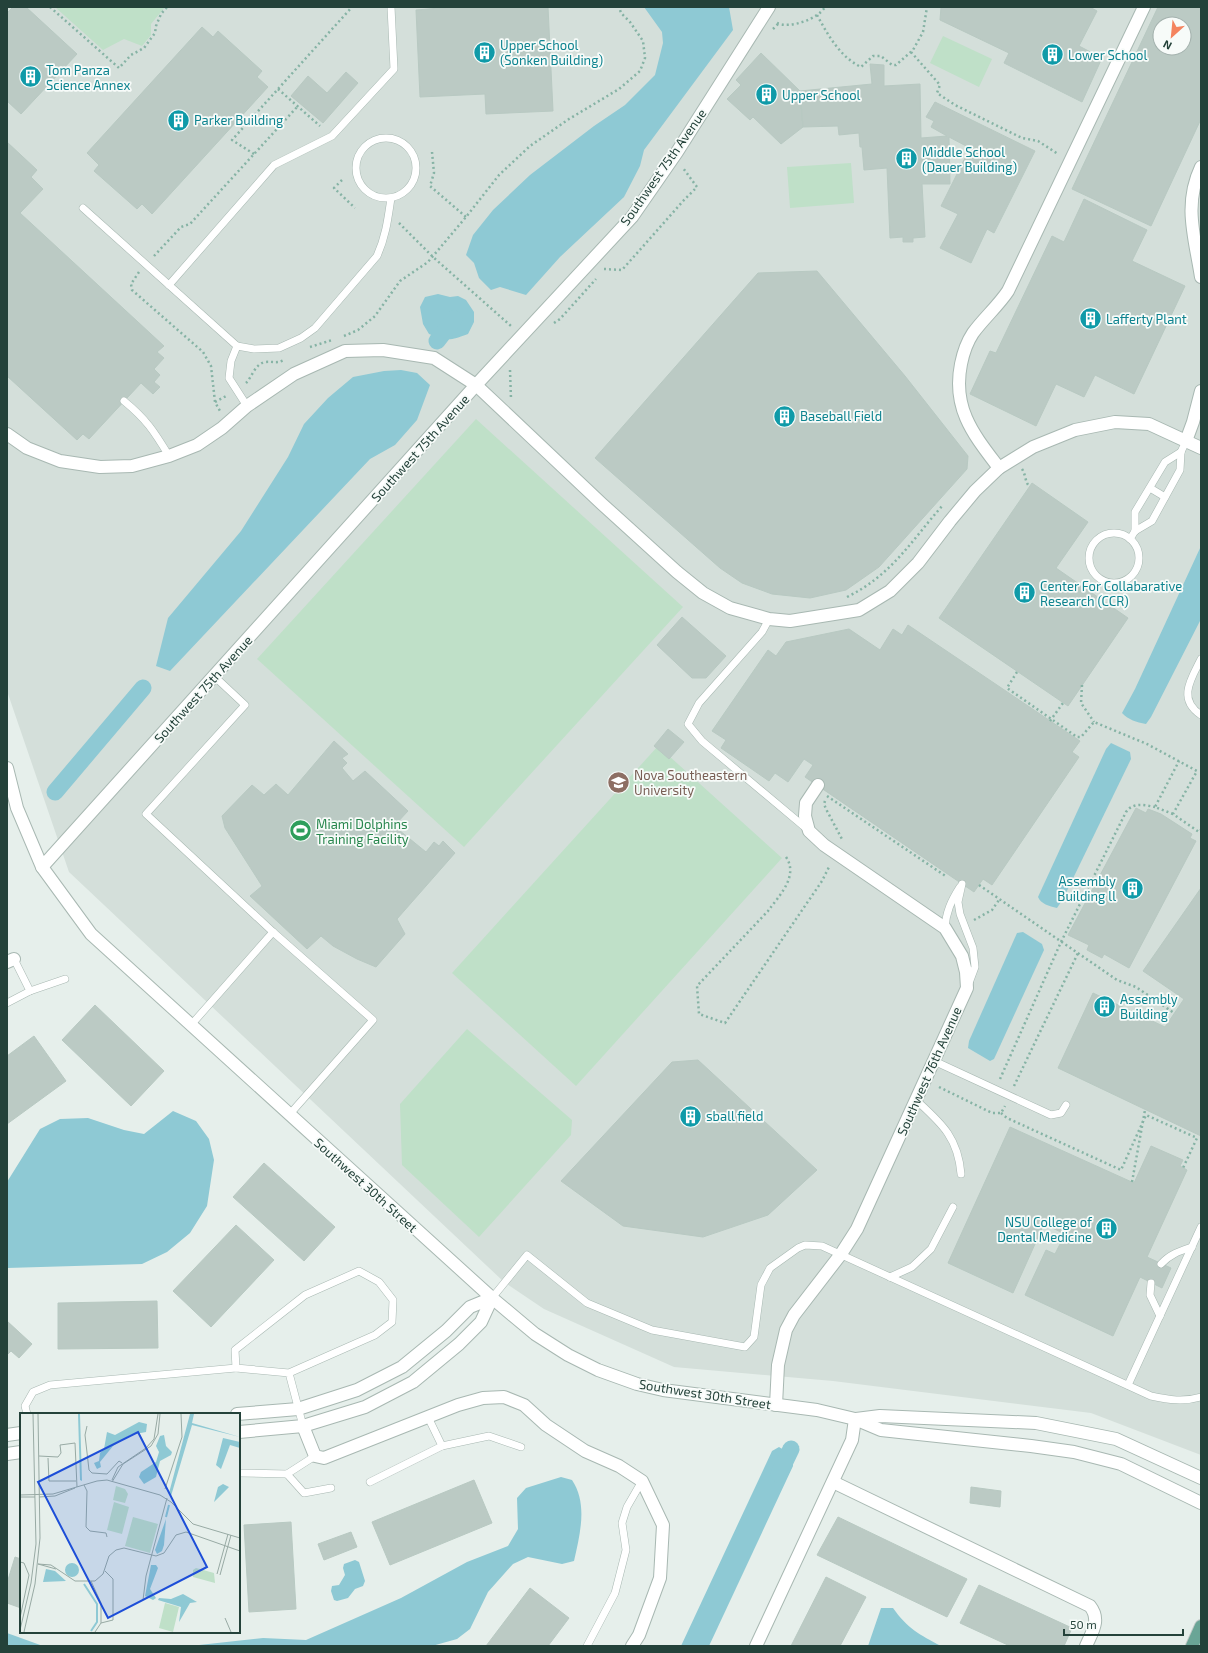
<svg xmlns="http://www.w3.org/2000/svg" width="1208" height="1653" font-family="'Exo 2',sans-serif">
	<rect width="100%" height="100%" fill="#e6efeb"/>
	<path fill="#d4dfda" fill-rule="evenodd" d="M 7,7 L 1201,7 L 1201,197 L 1200,202 L 1201,212 L 1201,1455 L 1091,1413 L 833,1381 L 674,1367 L 544,1309 L 504,1282 L 69,872 L 7,691 ZM 1160,24 L 1184,24 L 1184,48 L 1160,48 Z"/>
	<g fill="#bfe0c8">
		<polygon points="55,7 165,7 151,24 151,35 142,46 124,39 103,50"/>
		<polygon points="943,36 992,59 979,87 930,63"/>
		<polygon points="851,163 854,203 790,208 787,167"/>
		<polygon points="476,419 683,607 464,847 257,659"/>
		<polygon points="658,746 782,858 576,1086 452,973"/>
		<polygon points="467,1029 572,1120 571,1135 479,1237 402,1165 400,1104"/>
	</g>
	<g fill="#8ec9d4">
		<polygon points="644,7 729,7 733,30 644,150 640,166 624,197 560,257 526,295 500,287 491,290 479,278 474,263 466,255 473,235 493,210 530,175 594,126 625,105 655,75 663,43 662,32"/>
		<path d="M 438,294 L 450,297 L 458,296 L 466,300 L 474,312 L 474,322 L 468,334 C 449,341 448,341 429,334 L 423,324 L 420,307 L 425,297 Z"/>
		<polygon points="401,370 417,373 430,385 417,420 395,445 370,459 170,671 156,666 168,618 241,531 288,457 304,424 328,398 353,377 384,371"/>
		<path d="M 1201,546 L 1201,619 L 1151,717 L 1146,724 C 1136,722 1129,720 1122,713 L 1135,689 Z"/>
		<path d="M 1111,743 L 1130,752 L 1131,759 L 1063,899 L 1057,908 C 1049,906 1041,904 1038,897 L 1106,749 Z"/>
		<polygon points="1023,932 1042,944 1044,950 994,1059 990,1061 968,1048 969,1041 1017,933"/>
		<polygon points="173,1111 196,1121 209,1139 214,1160 207,1206 190,1233 167,1252 142,1264 7,1268 7,1182 40,1129 60,1119 88,1118 124,1130 144,1134"/>
		<polygon points="779,1447 792,1455 793,1466 709,1646 681,1646 772,1451"/>
		<path d="M 561,1477 L 572,1480 C 588,1504 580,1534 574,1561 L 562,1564 L 528,1557 L 513,1564 L 488,1592 L 470,1629 L 457,1639 L 432,1646 L 190,1646 L 263,1638 L 306,1640 L 401,1598 L 467,1562 L 508,1546 L 518,1529 L 517,1498 L 526,1488 Z"/>
		<polygon points="355,1560 359,1562 365,1581 363,1586 355,1589 348,1598 337,1601 334,1600 331,1591 332,1586 339,1585 345,1575 343,1568 344,1564"/>
		<path d="M 881,1608 L 893,1608 C 907,1628 920,1635 941,1646 L 868,1646 Z"/>
		<polygon points="7,1633 43,1646 7,1646"/>
	</g>
	<g fill="none" stroke-linecap="round" stroke-linejoin="round">
		<g stroke="#8ec9d4" stroke-width="17">
			<polyline points="437,341 454,319"/>
			<polyline points="55,792 143,688"/>
			<polyline points="779,1474 791,1449"/>
		</g>
	</g>
	<g fill="#bbcac4" stroke="#b8c9c2" fill-rule="evenodd">
		<polygon points="13,7 26,7 77,54 21,114 7,101 7,13"/>
		<polygon points="452,7 548,7 553,111 486,114 485,94 420,97 416,10"/>
		<polygon points="941,7 1090,7 1097,11 1079,46 1102,58 1082,102 1004,63 1009,53 940,20"/>
		<path d="M 1158,7 L 1201,7 L 1201,119 L 1151,226 L 1072,189 ZM 1160,24 L 1184,24 L 1184,48 L 1160,48 Z"/>
		<polygon points="202,27 213,37 218,31 262,71 257,77 268,87 152,214 142,204 137,209 94,171 99,165 87,153"/>
		<polygon points="761,53 800,91 803,127 781,144 753,117 750,120 727,99 741,85 736,80"/>
		<polygon points="870,64 884,65 884,86 920,84 921,138 947,136 931,127 934,121 926,117 935,102 1035,151 994,233 987,229 971,263 940,248 958,214 941,206 970,148 949,137 950,184 922,184 925,237 913,238 913,242 903,242 903,237 890,238 887,168 864,170 862,147 860,147 859,133 839,135 838,126 803,127 800,91 872,84"/>
		<polygon points="346,72 358,83 323,123 291,96 308,76 327,93"/>
		<polygon points="7,142 37,170 31,177 43,189 20,213 164,346 157,352 164,358 154,369 160,375 154,382 160,387 153,394 141,383 89,439 83,434 77,440 7,376"/>
		<polygon points="1084,199 1147,230 1132,261 1185,286 1134,394 1095,375 1084,397 1056,384 1036,426 970,394 990,351 996,353 1052,236 1064,242"/>
		<polygon points="817,271 905,376 968,456 967,469 879,567 846,590 810,598 772,594 742,583 720,568 595,458 758,273"/>
		<polygon points="1032,483 1088,522 1056,568 1128,618 1068,706 939,618"/>
		<polygon points="682,617 726,656 706,678 692,678 657,645"/>
		<polygon points="908,625 1080,741 1072,752 1079,757 992,885 983,879 974,892 805,777 813,765 804,759 788,782 775,773 769,781 721,748 726,740 712,731 768,650 776,656 786,642 849,629 880,650 893,629 902,635"/>
		<polygon points="668,729 684,742 669,759 654,746"/>
		<polygon points="334,741 348,754 342,758 347,763 342,768 353,781 365,771 408,811 394,826 426,852 434,842 439,846 443,841 455,853 397,919 405,934 376,967 357,959 333,946 321,936 307,949 250,896 262,886 225,828 222,816 252,785 264,795 276,784 288,795"/>
		<polygon points="1136,808 1146,813 1148,809 1161,814 1192,834 1190,838 1196,841 1129,968 1104,954 1102,958 1087,950 1089,945 1068,935"/>
		<polygon points="1201,888 1201,1136 1058,1068 1093,993 1165,1027 1184,999 1143,971"/>
		<polygon points="95,1005 164,1071 131,1106 62,1040"/>
		<polygon points="34,1036 66,1081 7,1124 7,1056"/>
		<polygon points="698,1060 817,1170 768,1215 703,1237 623,1226 561,1181 672,1062"/>
		<polygon points="1010,1127 1134,1183 1151,1146 1183,1160 1180,1166 1187,1170 1147,1257 1171,1268 1162,1288 1140,1277 1113,1336 1025,1295 1046,1250 1055,1254 1065,1234 1044,1224 1013,1293 948,1263"/>
		<polygon points="264,1163 335,1227 304,1261 233,1197"/>
		<polygon points="236,1225 274,1260 211,1327 173,1291"/>
		<polygon points="157,1301 158,1348 58,1349 58,1303"/>
		<polygon points="7,1321 32,1344 19,1358 11,1351 7,1355"/>
		<polygon points="474,1480 492,1523 390,1565 372,1522"/>
		<polygon points="971,1487 1001,1491 1000,1507 970,1503"/>
		<polygon points="838,1517 967,1579 947,1617 817,1555"/>
		<polygon points="291,1522 296,1609 249,1612 244,1525"/>
		<polygon points="351,1532 357,1547 324,1560 318,1544"/>
		<polygon points="15,1557 21,1559 21,1608 7,1603 7,1583"/>
		<polygon points="826,1577 866,1597 840,1646 791,1646"/>
		<polygon points="979,1585 1072,1628 1064,1646 1010,1646 960,1623"/>
		<polygon points="530,1588 569,1618 548,1646 486,1646"/>
	</g>
	<g fill="none" stroke-linecap="round" stroke-linejoin="round">
		<defs>
			<g id="service">
				<circle cx="386" cy="168" r="30"/>
				<polyline points="83,208 237,346"/>
				<polyline points="169,285 274,165 332,136 394,69 391,7"/>
				<path d="M 124,401 C 146,419 154,431 169,456"/>
				<path d="M 247,406 L 229,378 L 231,361 L 237,346 L 254,349 L 279,348 L 301,338 L 315,328 L 377,256 C 386,236 388,218 391,198"/>
				<polyline points="1150,488 1165,497"/>
				<polyline points="1135,531 1135,512 1165,462 1181,452"/>
				<circle cx="1114" cy="558" r="25"/>
				<polyline points="1130,539 1135,531 1152,521 1180,470 1181,452 1186,441"/>
				<polyline points="769,619 762,632 699,703 688,724 702,741 807,829"/>
				<path d="M 1201,659 C 1191,679 1177,699 1201,715"/>
				<polyline points="214,676 245,705 146,814 273,932 373,1020 289,1115"/>
				<polyline points="962,884 958,902 960,914 973,948 975,967 969,983"/>
				<path d="M 945,928 C 946,912 951,901 960,887"/>
				<polyline points="30,991 65,979"/>
				<polyline points="7,1003 30,991 14,959"/>
				<polyline points="191,1025 273,932"/>
				<polyline points="934,1061 1051,1115 1061,1113 1066,1105"/>
				<path d="M 916,1100 C 941,1123 958,1137 961,1174"/>
				<path d="M 1161,1264 C 1170,1254 1180,1251 1192,1247"/>
				<polyline points="890,1277 912,1267 931,1249 953,1207"/>
				<polyline points="1151,1283 1150,1295 1160,1316"/>
				<path d="M 492,1298 L 527,1255 L 587,1303 L 652,1330 L 745,1347 L 754,1337 L 761,1285 L 770,1268 L 798,1248 L 805,1245 L 822,1246 L 1151,1396 C 1169,1400 1184,1402 1201,1397"/>
				<polyline points="289,1373 236,1368 235,1350 305,1295 359,1271 379,1282 393,1300 392,1322 375,1335 289,1373 303,1426"/>
				<polyline points="1128,1385 1201,1227"/>
				<polyline points="27,1414 25,1406 33,1392 50,1385 236,1368"/>
				<polyline points="442,1446 489,1436 521,1447"/>
				<polyline points="315,1456 287,1474 304,1493 331,1488"/>
				<polyline points="239,1473 287,1474"/>
				<polyline points="370,1482 442,1446 428,1417"/>
				<polyline points="587,1646 615,1593 626,1550 622,1523 627,1507 642,1481"/>
			</g>
			<g id="minor">
				<path d="M 1201,167 C 1183,205 1195,238 1201,277"/>
				<polyline points="7,434 27,448 60,461 100,467 132,466 169,456 197,445 222,428 247,406 294,374 345,351 383,350 434,358 476,385 602,504 677,572 703,593 730,608 769,619 790,621 859,610 890,591 918,563 950,521 975,491 999,468 1033,447 1075,430 1115,422 1149,424 1201,448"/>
				<polyline points="1186,441 1193,422 1201,391"/>
				<path d="M 999,468 C 974,435 952,409 961,364 C 963,354 967,342 973,333 C 984,318 998,306 1008,291 L 1144,7"/>
				<polyline points="42,867 476,385 632,217 677,152 769,7"/>
				<polyline points="7,962 14,959"/>
				<polyline points="776,1405 778,1365 786,1330 794,1315 841,1254 857,1229 967,988 966,972 962,956 945,928 824,845 809,831 805,816 806,803 818,785"/>
				<polyline points="237,1414 298,1409 357,1390 402,1367 446,1331 470,1307 492,1298"/>
				<polyline points="303,1426 315,1456 324,1458 458,1405 483,1398 504,1397 524,1405 546,1425 585,1451 619,1466 642,1481 663,1525 660,1578 639,1635 632,1646"/>
				<polyline points="239,1432 303,1426 365,1407 413,1382 459,1344 481,1322 492,1298"/>
				<polyline points="7,1435 21,1433"/>
				<polyline points="7,1454 21,1452"/>
				<path d="M 833,1482 L 1090,1606 C 1101,1620 1092,1632 1086,1646"/>
				<polyline points="756,1646 852,1440 855,1419"/>
			</g>
			<g id="tertiary">
				<polyline points="7,768 17,808 42,867 91,934 492,1298 535,1334 568,1355 598,1370 637,1384 663,1390 817,1410 855,1419 881,1430 1031,1446 1074,1452 1121,1464 1201,1503"/>
				<polyline points="856,1419 880,1416 1036,1423 1116,1439 1201,1478"/>
			</g>
			<polyline id="primary" points="1192,1646 1201,1626"/>
		</defs>
		<use href="#service" stroke="#a8b8b2" stroke-width="8"/>
		<use href="#minor" stroke="#a8b8b2" stroke-width="14"/>
		<use href="#tertiary" stroke="#a8b8b2" stroke-width="14"/>
		<use href="#primary" stroke="#c2cac8" stroke-width="14"/>
		<g stroke="#86b3a5" stroke-width="2.5" stroke-dasharray="2 3" stroke-linecap="butt">
			<polyline points="50,7 119,68 131,55 144,48 155,33 156,26 161,14 167,7"/>
			<path d="M 817,15 C 828,35 840,57 861,67 L 873,56 L 881,56 L 892,65 L 896,65 L 913,50 L 923,32 L 927,7"/>
			<path d="M 777,23 C 790,29 818,19 825,7"/>
			<polyline points="773,29 778,24"/>
			<polyline points="911,52 940,85 937,93 955,105 1022,138 1038,141 1058,154"/>
			<polyline points="278,89 320,126"/>
			<polyline points="432,152 434,173 430,186 466,217"/>
			<polyline points="254,154 232,140 352,7"/>
			<polyline points="342,180 334,188 355,208"/>
			<polyline points="399,223 433,257 511,326"/>
			<polyline points="154,256 181,227 190,224 298,106"/>
			<polyline points="604,269 622,270 684,200 697,187 683,168"/>
			<polyline points="139,272 131,284 132,290 203,352 211,366 215,402 220,411"/>
			<polyline points="554,323 560,319 596,279"/>
			<polyline points="344,336 358,330 375,316 400,281 428,262 466,217 499,175 530,146 569,119 619,89 640,71 645,58 643,41 630,22 621,13 619,7"/>
			<polyline points="310,347 332,340"/>
			<polyline points="510,370 511,399"/>
			<path d="M 246,383 C 252,377 255,364 265,362 C 273,361 276,364 284,360"/>
			<polyline points="215,402 228,395"/>
			<path d="M 1022,469 C 1026,475 1025,482 1029,486"/>
			<path d="M 847,597 C 892,575 911,541 943,505"/>
			<polyline points="1017,672 1007,688 1077,737 1081,737 1094,722 1147,744 1197,771 1173,814 1199,832 1201,830"/>
			<polyline points="1082,685 1081,703 1094,722"/>
			<polyline points="1050,721 1063,703"/>
			<polyline points="827,796 947,877"/>
			<polyline points="825,801 824,804 826,809 843,841"/>
			<polyline points="1173,814 1155,807 1179,761"/>
			<path d="M 786,857 C 799,876 779,896 768,911 L 697,986 L 699,1014 L 725,1023 L 822,881 L 830,865"/>
			<polyline points="979,885 1117,980 1136,987 1174,1013"/>
			<polyline points="974,920 992,910 999,900"/>
			<path d="M 1000,1079 L 1061,942 L 1126,812 C 1133,802 1144,805 1155,807"/>
			<polyline points="1014,1086 1078,953"/>
			<polyline points="939,1087 992,1113 1001,1113 1005,1106"/>
			<polyline points="1001,1113 1007,1118 1121,1170 1146,1115 1197,1138 1183,1168"/>
		</g>
		<use href="#service" stroke="#fff" stroke-width="7"/>
		<use href="#minor" stroke="#fff" stroke-width="12"/>
		<use href="#tertiary" stroke="#fff" stroke-width="12"/>
		<use href="#primary" stroke="#6aa596" stroke-width="12"/>
		<polyline stroke="#86b3a5" stroke-width="2.5" stroke-dasharray="2 3" stroke-linecap="butt" points="1132,1182 1145,1110"/>
	</g>
	<defs>
		<symbol id="building-disc" viewBox="-11 -11 22 22"><circle r="9.5" fill="#0f9aa8" stroke="#f7fbf9"/><path d="M-4-6H4V6H1V3H-1V6H-4ZM-2.5-4.3h1.7v1.8h-1.7ZM.8-4.3h1.7v1.8H.8ZM-2.5-1h1.7V.8h-1.7ZM.8-1h1.7V.8H.8Z" fill="#fff"/></symbol>
		<symbol id="university-disc" viewBox="-11 -11 22 22"><circle r="9.5" fill="#8d6e63" stroke="#f7fbf9"/><path d="M0-5L7-2L0 1L-7-2ZM-4 1L0 2.5L4 1V4Q0 6-4 4Z" fill="#fff"/></symbol>
		<symbol id="stadium-disc" viewBox="-11 -11 22 22"><circle r="9.5" fill="#2e9e5b" stroke="#f7fbf9"/><path d="M0-5a6.5 5 0 1 0 0 10a6.5 5 0 1 0 0-10ZM-3.5-1.8h7v3.6h-7Z" fill="#fff"/></symbol>
	</defs>
	<g fill-rule="evenodd">
		<use href="#building-disc" x="472" y="40" width="25" height="25"/>
		<use href="#building-disc" x="1040" y="42" width="25" height="25"/>
		<use href="#building-disc" x="18" y="64" width="25" height="25"/>
		<use href="#building-disc" x="754" y="82" width="25" height="25"/>
		<use href="#building-disc" x="166" y="108" width="25" height="25"/>
		<use href="#building-disc" x="894" y="146" width="25" height="25"/>
		<use href="#building-disc" x="1078" y="306" width="25" height="25"/>
		<use href="#building-disc" x="772" y="404" width="25" height="25"/>
		<use href="#building-disc" x="1012" y="580" width="25" height="25"/>
		<use href="#university-disc" x="606" y="770" width="25" height="25"/>
		<use href="#stadium-disc" x="288" y="818" width="25" height="25"/>
		<use href="#building-disc" x="1120" y="876" width="25" height="25"/>
		<use href="#building-disc" x="1092" y="994" width="25" height="25"/>
		<use href="#building-disc" x="678" y="1104" width="25" height="25"/>
		<use href="#building-disc" x="1094" y="1216" width="25" height="25"/>
	</g>
	<g text-anchor="middle" stroke-width="3.5" stroke-linejoin="round" paint-order="stroke">
		<g font-size="13" fill="#0d838f" stroke="#f7fbf9" text-anchor="start">
			<text x="500" y="50">Upper School<tspan x="500" dy="15">(Sonken Building)</tspan></text>
			<text x="1068" y="60">Lower School</text>
			<text x="46" y="75">Tom Panza<tspan x="46" dy="15">Science Annex</tspan></text>
			<text x="782" y="100">Upper School</text>
			<text x="194" y="125">Parker Building</text>
			<text x="922" y="157">Middle School<tspan x="922" dy="15">(Dauer Building)</tspan></text>
			<text x="1106" y="324">Lafferty Plant</text>
			<text x="800" y="421">Baseball Field</text>
			<text x="1040" y="591">Center For Collabarative<tspan x="1040" dy="15">Research (CCR)</tspan></text>
			<text x="1116" y="886" text-anchor="end">Assembly<tspan x="1116" dy="15">Building ll</tspan></text>
			<text x="1120" y="1004">Assembly<tspan x="1120" dy="15">Building</tspan></text>
			<text x="706" y="1121">sball field</text>
			<text x="1092" y="1227" text-anchor="end">NSU College of<tspan x="1092" dy="15">Dental Medicine</tspan></text>
		</g>
		<g font-size="13" fill="#24423a" stroke="#f7fbf9">
			<text transform="translate(663 167) rotate(-55)" y="5">Southwest 75th Avenue</text>
			<text transform="translate(420 448) rotate(-48)" y="5">Southwest 75th Avenue</text>
			<text transform="translate(203 689) rotate(-48)" y="5">Southwest 75th Avenue</text>
			<text transform="translate(929 1071) rotate(-66)" y="5">Southwest 76th Avenue</text>
			<text transform="translate(366 1185) rotate(42)" y="5">Southwest 30th Street</text>
			<text transform="translate(705 1394) rotate(9)" y="5">Southwest 30th Street</text>
		</g>
		<g font-size="13" fill="#785e54" stroke="#f7fbf9" text-anchor="start">
			<text x="634" y="780">Nova Southeastern<tspan x="634" dy="15">University</tspan></text>
		</g>
		<g font-size="13" fill="#27864d" stroke="#f7fbf9" text-anchor="start">
			<text x="316" y="829">Miami Dolphins<tspan x="316" dy="15">Training Facility</tspan></text>
		</g>
	</g>
	<g transform="translate(20 1413)">
		<rect width="220" height="220" fill="#e6efeb"/>
		<path d="M 96,73 L 105,76 L 108,81 L 105,90 L 93,87 ZM 94,89 L 109,94 L 102,121 L 87,117 ZM 113,104 L 138,111 L 130,140 L 105,133 ZM 176,155 L 194,160 L 195,170 L 173,164 L 173,157 ZM 145,190 L 159,194 L 153,219 L 139,215 Z" fill="#bfe0c8"/>
		<path d="M 58,1 L 60,1 L 62,68 L 60,67 ZM 170,1 L 174,1 L 172,10 L 220,24 L 172,12 L 151,83 L 149,80 ZM 119,9 L 127,11 L 126,19 L 110,22 L 93,33 L 80,49 L 81,54 L 77,56 L 74,50 L 79,48 L 80,40 L 84,36 L 87,19 L 95,22 ZM 144,22 L 146,33 L 152,39 L 151,42 L 140,48 L 136,64 L 124,71 L 119,64 L 121,59 L 136,49 L 139,39 L 136,33 L 140,23 ZM 203,25 L 220,29 L 220,35 L 210,32 L 201,56 L 196,52 ZM 203,71 L 209,74 L 194,89 L 198,74 ZM 146,106 L 144,132 L 142,138 L 137,141 L 135,137 ZM45 157a7 7 0 1 1 14 0a7 7 0 1 1-14 0ZM 131,152 L 136,152 L 138,155 L 130,176 L 136,185 L 133,187 L 125,183 ZM 26,156 L 35,158 L 46,168 L 23,169 ZM 163,181 L 177,189 L 170,190 L 159,209 L 161,194 L 138,187 L 139,185 L 151,186 Z" fill="#8ec9d4"/>
		<path fill="none" stroke="#8ec9d4" stroke-width="2" d="M 146,104 L 149,92M 64,171 L 77,191 L 77,209 L 71,218"/>
		<path fill="none" stroke="#98aaa4" stroke-width="1" d="M 67,13 L 65,22 L 69,57 L 72,60 L 87,61 L 99,48 L 102,50M 19,43 L 38,44 L 41,40 L 40,32 L 55,30 L 57,74M 28,45 L 29,68 L 56,68M 92,67 L 98,54 L 126,35 L 134,26 L 138,1M 92,69 L 103,51 L 131,33 L 138,21 L 140,1M 64,72 L 67,78 L 66,114 L 70,118 L 86,120 L 87,124M 145,76 L 162,24 L 161,1M 0,82 L 33,81 L 77,68 L 87,67 L 140,82 L 151,89 L 173,111 L 220,125M 0,84 L 15,84M 19,84 L 35,83 L 55,75M 0,149 L 4,150 L 9,162 L 0,205M 18,151 L 31,152 L 55,168 L 75,168 L 83,161 L 89,143 L 96,137 L 104,135 L 136,143 L 144,140 L 156,122 L 166,119 L 220,138M 18,151 L 36,156M 197,161 L 208,121M 200,162 L 211,122M 71,168 L 81,190 L 81,210 L 75,219M 123,187 L 126,163 L 147,85M 205,205 L 211,219M 81,210 L 93,207 L 93,166 L 85,158M 0,217 L 11,170 L 16,131 L 13,1M 4,219 L 15,171 L 20,125 L 18,1"/>
		<path fill="#1d4ed8" fill-opacity="0.15" stroke="#1d4ed8" stroke-width="2" d="M 118,19 L 187,154 L 88,205 L 18,69 Z"/>
		<rect width="220" height="220" fill="none" stroke="#24423a" stroke-width="2"/>
	</g>
	<rect width="1208" height="1653" fill="none" stroke="#24423a" stroke-width="16"/>
	<g transform="translate(1172 36) rotate(207)"><circle r="19" fill="#f7fbf9" stroke="#a3b1ad"/>
	<path d="M0-3L7 15L0 10L-7 15Z" fill="#f4845f"/>
	<text y="-6" font-size="11" font-weight="bold" text-anchor="middle" fill="#24423a">N</text>
	</g>
	<path d="M1064 1629v6h119v-6" fill="none" stroke="#24423a" stroke-width="2"/>
	<text x="1070" y="1629" font-size="12" fill="#24423a" stroke="#f7fbf9" stroke-width="3" paint-order="stroke">50 m</text>
</svg>
